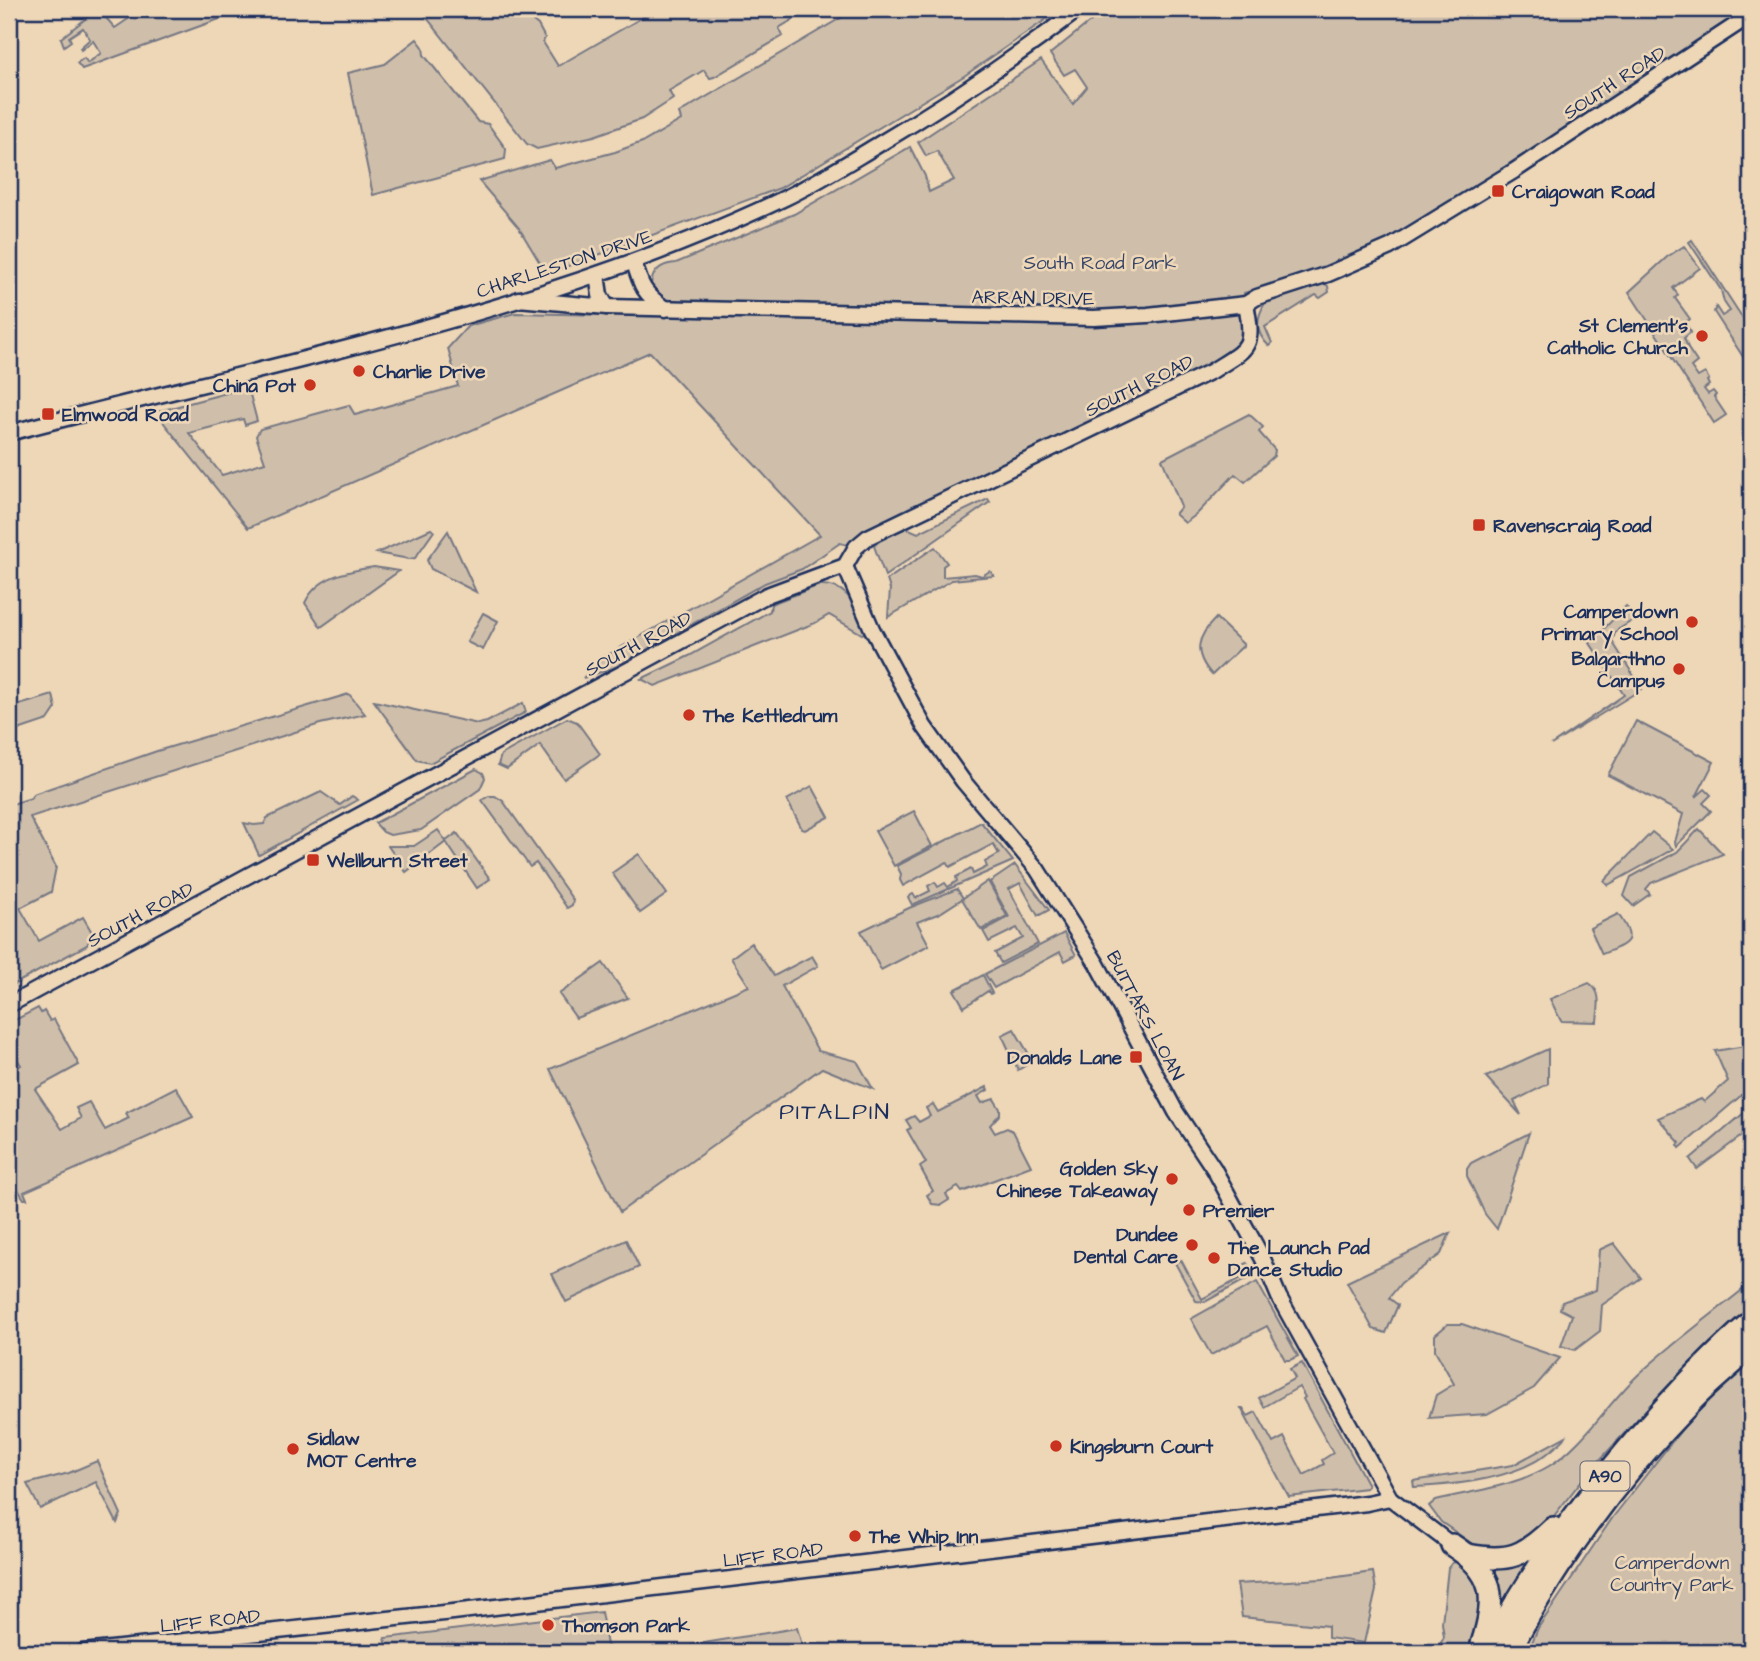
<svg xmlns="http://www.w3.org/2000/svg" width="1760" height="1661" font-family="'Architects Daughter',sans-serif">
	<rect width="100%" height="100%" fill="#eed7b7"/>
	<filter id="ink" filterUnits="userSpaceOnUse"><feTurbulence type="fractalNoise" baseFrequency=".0143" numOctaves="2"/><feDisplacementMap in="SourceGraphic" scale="14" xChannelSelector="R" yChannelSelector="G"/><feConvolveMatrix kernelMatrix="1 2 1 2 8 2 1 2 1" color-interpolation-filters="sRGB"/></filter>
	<g filter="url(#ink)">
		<g fill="#cfbfaa" stroke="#757784" stroke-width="2">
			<polygon points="98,9 115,28 134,15 130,9 135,9 138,16 152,9 247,9 82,69 77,63 84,58 88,63 101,53 93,41 81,50 80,48 90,39 83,28 69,37 71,41 64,46 61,38"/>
			<polygon points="420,9 518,9 538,25 545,38 543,42 558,66 657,9 830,9 814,18 809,10 779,28 783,36 714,77 710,78 704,70 669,91 673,99 642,119 594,136 537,149 527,144"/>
			<polygon points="856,9 1061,9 964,76 780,188 549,273 546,273 519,228 479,181 550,160 555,168 615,152 645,141 681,120 679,113"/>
			<path d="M 1106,9 L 1750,9 L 1511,166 L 1416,226 L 1371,249 L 1318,271 L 1244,293 L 1251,329 L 1242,352 L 856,547 L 840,543 L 802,569 L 765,583 L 616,667 L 583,678 L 604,657 L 820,535 L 650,352 L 248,528 L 164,423 L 160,411 L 248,387 L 257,421 L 245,425 L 243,419 L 189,433 L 222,475 L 265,462 L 256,436 L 260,429 L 349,405 L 355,415 L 458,386 L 448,348 L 468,326 L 515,313 L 650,316 C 651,292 644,265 676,263 L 794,214 L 910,147 L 925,176 L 929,192 L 954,180 L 937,151 L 926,156 L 918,142 L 1041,60 L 1073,104 L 1087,87 L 1075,69 L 1064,75 L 1050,54 Z"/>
			<polygon points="417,39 423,47 424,55 478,122 488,124 506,149 505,159 373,195 348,73 385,64"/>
			<polygon points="1692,240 1751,331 1751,369 1714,312 1716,307 1722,316 1730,311 1724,302 1721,290 1689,242"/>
			<polygon points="1684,246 1700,268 1673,288 1678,295 1675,298 1690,319 1685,323 1691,332 1684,338 1689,350 1697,362 1691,367 1698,377 1705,373 1709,379 1707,381 1709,385 1704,389 1708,394 1713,391 1716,395 1714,397 1726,415 1714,423 1629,292 1667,257"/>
			<path d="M 1322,282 L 1328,286 L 1329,292 L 1320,298 L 1316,295 L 1265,327 L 1272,343 L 1269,346 C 1254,332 1256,318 1266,301 Z"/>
			<polygon points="1249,414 1263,427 1259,432 1275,450 1274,456 1245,482 1235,474 1197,514 1185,523 1175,514 1181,507 1162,459"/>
			<polygon points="988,499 990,502 885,576 874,546 882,538 907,528 918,533"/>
			<polygon points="431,529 434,531 415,558 409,559 377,553"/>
			<polygon points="448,531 476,592 431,569 427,560"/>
			<polygon points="935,547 947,563 943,566 943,577 975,574 982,576 990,571 994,576 952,580 888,617 890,589 887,580"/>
			<path d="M 374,567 L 399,571 L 321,627 L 305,603 C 317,576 348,571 374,567 Z"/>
			<path d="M 820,585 C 850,584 855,608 867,631 L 862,634 L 829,615 L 815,623 L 655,686 L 641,679 L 689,656 L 770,611 L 771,604 Z"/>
			<polygon points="1626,606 1635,619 1616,631 1612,641 1642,689 1551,745 1624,695 1590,643"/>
			<polygon points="483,613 498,621 483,650 467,642"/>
			<path d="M 1216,618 L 1244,645 L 1212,675 C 1192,652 1197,637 1216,618 Z"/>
			<polygon points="349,694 365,714 320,724 30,817 56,867 51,892 20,908 39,941 83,917 93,934 87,945 9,987 9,805 31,798 33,794 157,751"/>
			<polygon points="53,695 56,708 48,720 9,733 9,708"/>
			<polygon points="374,701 478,724 487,722 523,703 526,712 430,763 417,760"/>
			<polygon points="567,718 577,722 600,754 564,779 540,745 507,769 498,765 501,755"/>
			<polygon points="1636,721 1714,762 1696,797 1705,789 1711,795 1703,803 1711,811 1676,846 1675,842 1683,814 1608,775"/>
			<polygon points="476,769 483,773 485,778 480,789 421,830 390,835 383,832 375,823"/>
			<polygon points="812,786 829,817 805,830 802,829 787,800"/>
			<polygon points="321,792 340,805 352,796 358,800 259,855 244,823 254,825 264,824 267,818"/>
			<polygon points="489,796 495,796 503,801 573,900 572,905 567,908 536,863 530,867 482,800"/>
			<polygon points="914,811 932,846 894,866 875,831"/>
			<polygon points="981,822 1013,861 912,905 908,897 913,894 916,898 930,891 928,886 935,882 938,887 945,883 948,887 957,881 956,877 971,869 973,874 987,867 985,862 999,854 993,844 950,867 947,862 903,886 900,880 901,874 897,866"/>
			<polygon points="1699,829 1723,854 1651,883 1646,889 1650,894 1633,906 1624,896 1631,877 1677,852"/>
			<polygon points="438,830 446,841 457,833 490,879 477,888 446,842 406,872 388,846 414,846"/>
			<polygon points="1652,832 1673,849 1608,885 1604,881"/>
			<polygon points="639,854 667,894 640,913 612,873"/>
			<polygon points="1015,865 1049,910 1038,916 1020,883 1009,889 1038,944 1001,963 995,953 1023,938 1017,928 989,942 983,931 1009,917 990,882"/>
			<polygon points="988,881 1007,916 981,930 962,899 940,913 917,922 929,945 881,970 861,931 909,908 957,889 963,898"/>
			<path d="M 1618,914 C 1638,942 1629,943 1602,954 L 1590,928 Z"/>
			<polygon points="1064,933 1076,955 1065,961 1060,952 994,988 985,974"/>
			<polygon points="751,943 774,976 812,956 818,966 782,986 818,1051 857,1061 873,1089 822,1068 620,1212 550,1069 749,986 731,958"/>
			<polygon points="603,963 628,998 576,1018 559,994"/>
			<polygon points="983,975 992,993 990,994 988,991 964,1007 954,990"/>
			<path d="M 1589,983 C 1603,992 1598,1007 1597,1022 L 1561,1021 L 1550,999 Z"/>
			<polygon points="38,1008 41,1013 44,1011 50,1021 54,1019 79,1065 35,1089 62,1129 81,1118 76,1108 89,1102 105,1130 129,1118 126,1113 176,1087 193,1117 24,1192 27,1199 24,1199 9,1175 9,1073 21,1065 9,1047 9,1023"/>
			<polygon points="1014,1029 1033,1061 1018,1070 1002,1035"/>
			<polygon points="1751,1045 1751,1087 1680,1148 1678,1145 1680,1143 1658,1118 1701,1099 1704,1102 1728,1081 1715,1051"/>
			<polygon points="1548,1049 1548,1084 1514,1101 1521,1115 1486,1077"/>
			<polygon points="987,1087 988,1090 978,1096 982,1103 994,1099 1000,1109 1000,1114 990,1125 995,1133 1007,1128 1013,1131 1031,1166 962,1192 958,1187 946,1194 949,1200 941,1205 932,1204 927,1195 933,1191 920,1167 926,1163 907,1130 911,1128 906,1120 914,1116 919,1122 930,1116 926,1108 933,1104 938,1112"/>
			<polygon points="1751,1107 1751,1129 1697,1169 1690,1159"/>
			<polygon points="1529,1133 1497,1229 1485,1214 1467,1176 1467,1169 1471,1163"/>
			<polygon points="1450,1233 1441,1254 1401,1283 1389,1298 1398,1305 1386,1333 1373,1329 1347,1282"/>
			<polygon points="626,1240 639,1267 566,1302 552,1274"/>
			<polygon points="1614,1243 1641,1278 1602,1305 1600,1331 1575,1350 1561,1346 1572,1315 1560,1309 1562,1302 1596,1290 1599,1250"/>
			<polygon points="1181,1260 1202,1299 1243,1277 1238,1268 1247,1263 1254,1275 1205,1302 1196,1301 1175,1263"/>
			<polygon points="1257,1282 1298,1356 1290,1360 1285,1360 1267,1326 1211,1355 1191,1319"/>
			<path d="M 1751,1283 L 1751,1311 L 1656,1399 L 1586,1475 L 1532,1544 L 1487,1554 L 1441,1522 L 1429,1506 L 1436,1500 C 1473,1491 1516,1486 1549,1466 C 1582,1446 1609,1402 1639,1374 C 1674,1342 1714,1313 1751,1283 Z"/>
			<polygon points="1448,1324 1462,1324 1560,1358 1534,1388 1487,1414 1429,1418 1436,1395 1454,1384 1435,1350 1435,1335"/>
			<polygon points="1302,1363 1368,1485 1366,1488 1289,1497 1241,1408 1243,1408 1248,1416 1256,1412 1273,1443 1284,1437 1304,1475 1324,1464 1322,1460 1333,1453 1303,1399 1305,1397 1299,1387 1264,1407 1259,1398 1295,1378 1290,1369"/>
			<polygon points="1751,1363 1751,1652 1528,1652 1538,1628 1613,1517 1701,1405"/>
			<path d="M 1566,1436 C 1565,1439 1558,1445 1553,1449 C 1519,1479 1457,1485 1414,1487 L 1413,1481 L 1513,1465 Z"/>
			<polygon points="97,1461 121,1514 117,1523 96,1482 40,1509 27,1484 69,1473"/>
			<polygon points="1537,1549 1497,1620 1483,1562"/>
			<polygon points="1459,1561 1476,1572 1488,1598 1467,1652 1436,1652 1444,1637 1442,1623 1448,1568 1452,1563"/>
			<polygon points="1373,1572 1376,1590 1364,1643 1328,1638 1328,1626 1242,1617 1237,1584 1323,1579"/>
			<polygon points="601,1612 607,1645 616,1652 389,1652 385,1638"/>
			<polygon points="797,1628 803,1648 793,1652 692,1652 691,1645"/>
		</g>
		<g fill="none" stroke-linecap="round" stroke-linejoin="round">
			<defs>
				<g id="minor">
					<path d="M 634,262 C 641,287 644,293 665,309"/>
					<polyline points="597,275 600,295 607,307"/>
					<polyline points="518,299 607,307 1094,318 1148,315 1246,304 1257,297 1328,274 1390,247 1514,171 1751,15"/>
					<path d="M 9,433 C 269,364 540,315 785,198 C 816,183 846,164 876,146 C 947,104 1014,59 1079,9"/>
					<polyline points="845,566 872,629 924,726 963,781 1037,869 1097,964 1176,1112 1214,1169 1263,1259 1279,1297 1390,1498 1452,1545"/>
					<path d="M 9,1005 L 767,595 L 845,566 L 856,547 L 868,537 L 1212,371 C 1248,348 1255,349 1246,304"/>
					<polyline points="83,1652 453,1612 1367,1503 1390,1498"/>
				</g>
				<g id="highway">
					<path d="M 1452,1545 C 1495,1572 1497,1598 1482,1644"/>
					<path d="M 1468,1555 C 1509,1563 1524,1556 1553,1528"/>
					<path d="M 1488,1652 C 1531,1571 1579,1506 1638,1437 C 1674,1396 1710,1357 1751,1322"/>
					<path d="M 1509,1652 C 1556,1561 1620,1475 1692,1401 C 1710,1382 1732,1365 1751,1347"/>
				</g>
			</defs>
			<use href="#minor" stroke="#1b2f5e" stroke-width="19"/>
			<use href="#highway" stroke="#1b2f5e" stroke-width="26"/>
			<use href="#minor" stroke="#eed7b7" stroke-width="14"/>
			<use href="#highway" stroke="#eed7b7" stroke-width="21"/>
		</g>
	</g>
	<g fill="#c8321e" stroke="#eed7b7" stroke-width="2.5">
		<rect x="1491" y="184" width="14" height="14" rx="3.5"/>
		<circle cx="1702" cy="336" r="7"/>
		<circle cx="359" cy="371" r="7"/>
		<circle cx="310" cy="385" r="7"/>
		<rect x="41" y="407" width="14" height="14" rx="3.5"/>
		<rect x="1472" y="518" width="14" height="14" rx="3.5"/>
		<circle cx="1692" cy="622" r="7"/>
		<circle cx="1679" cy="669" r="7"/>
		<circle cx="689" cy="715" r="7"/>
		<rect x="306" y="853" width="14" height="14" rx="3.5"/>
		<rect x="1129" y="1050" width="14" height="14" rx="3.5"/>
		<circle cx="1172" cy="1179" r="7"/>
		<circle cx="1189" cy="1210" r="7"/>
		<circle cx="1192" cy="1245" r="7"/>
		<circle cx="1214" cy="1258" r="7"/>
		<circle cx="1056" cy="1446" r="7"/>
		<circle cx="293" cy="1449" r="7"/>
		<circle cx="855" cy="1536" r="7"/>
		<circle cx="548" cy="1625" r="7"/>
	</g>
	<g text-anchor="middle" stroke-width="5" stroke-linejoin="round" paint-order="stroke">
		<rect fill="#eed7b7" stroke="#5a6179" stroke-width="2" x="1580.5" y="1461.5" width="49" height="29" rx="5"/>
		<g font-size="18" font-weight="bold" fill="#1b2f5e">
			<text x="1605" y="1482">A90</text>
		</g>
		<g font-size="19" fill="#1b2f5e" stroke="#eed7b7">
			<text transform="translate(1614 82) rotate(-33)" y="7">SOUTH ROAD</text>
			<text transform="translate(564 263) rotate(-18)" y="7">CHARLESTON DRIVE</text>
			<text transform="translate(1033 297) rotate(1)" y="7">ARRAN DRIVE</text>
			<text transform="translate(1139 385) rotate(-26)" y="7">SOUTH ROAD</text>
			<text transform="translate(638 643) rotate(-28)" y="7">SOUTH ROAD</text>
			<text transform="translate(140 914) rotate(-28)" y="7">SOUTH ROAD</text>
			<text transform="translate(1146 1015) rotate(62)" y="7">BUTTARS LOAN</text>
			<text transform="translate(773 1554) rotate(-7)" y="7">LIFF ROAD</text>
			<text transform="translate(210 1620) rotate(-6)" y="7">LIFF ROAD</text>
		</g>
		<g font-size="19" font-weight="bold" fill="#1b2f5e" stroke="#eed7b7" text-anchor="start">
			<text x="1512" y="198">Craigowan Road</text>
			<text x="1688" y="332" text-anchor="end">St Clement’s<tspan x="1688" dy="22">Catholic Church</tspan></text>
			<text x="373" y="378">Charlie Drive</text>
			<text x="296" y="392" text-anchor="end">China Pot</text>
			<text x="62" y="421">Elmwood Road</text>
			<text x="1493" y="532">Ravenscraig Road</text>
			<text x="1678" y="618" text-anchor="end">Camperdown<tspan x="1678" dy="22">Primary School</tspan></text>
			<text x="1665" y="665" text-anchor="end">Balgarthno<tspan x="1665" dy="22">Campus</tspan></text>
			<text x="703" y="722">The Kettledrum</text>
			<text x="327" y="867">Wellburn Street</text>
			<text x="1122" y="1064" text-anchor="end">Donalds Lane</text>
			<text x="1158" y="1175" text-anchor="end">Golden Sky<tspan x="1158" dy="22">Chinese Takeaway</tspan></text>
			<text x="1203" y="1217">Premier</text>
			<text x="1178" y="1241" text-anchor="end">Dundee<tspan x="1178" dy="22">Dental Care</tspan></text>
			<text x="1228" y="1254">The Launch Pad<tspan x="1228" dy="22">Dance Studio</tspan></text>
			<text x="307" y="1445">Sidlaw<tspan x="307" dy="22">MOT Centre</tspan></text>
			<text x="1070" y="1453">Kingsburn Court</text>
			<text x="869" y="1543">The Whip Inn</text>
			<text x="562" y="1632">Thomson Park</text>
		</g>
		<g font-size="19" fill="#364569" stroke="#eed7b7">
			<text x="1100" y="269">South Road Park</text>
			<text x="1672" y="1569">Camperdown<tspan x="1672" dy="22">Country Park</tspan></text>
		</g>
		<g font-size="23" letter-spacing="2" fill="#1b2f5e" stroke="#eed7b7">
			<text x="835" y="1119">PITALPIN</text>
		</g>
	</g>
	<rect width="1760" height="1661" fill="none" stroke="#eed7b7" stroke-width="35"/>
	<rect x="18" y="18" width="1725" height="1626" fill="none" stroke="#1b2f5e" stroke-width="2.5" filter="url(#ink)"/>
</svg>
